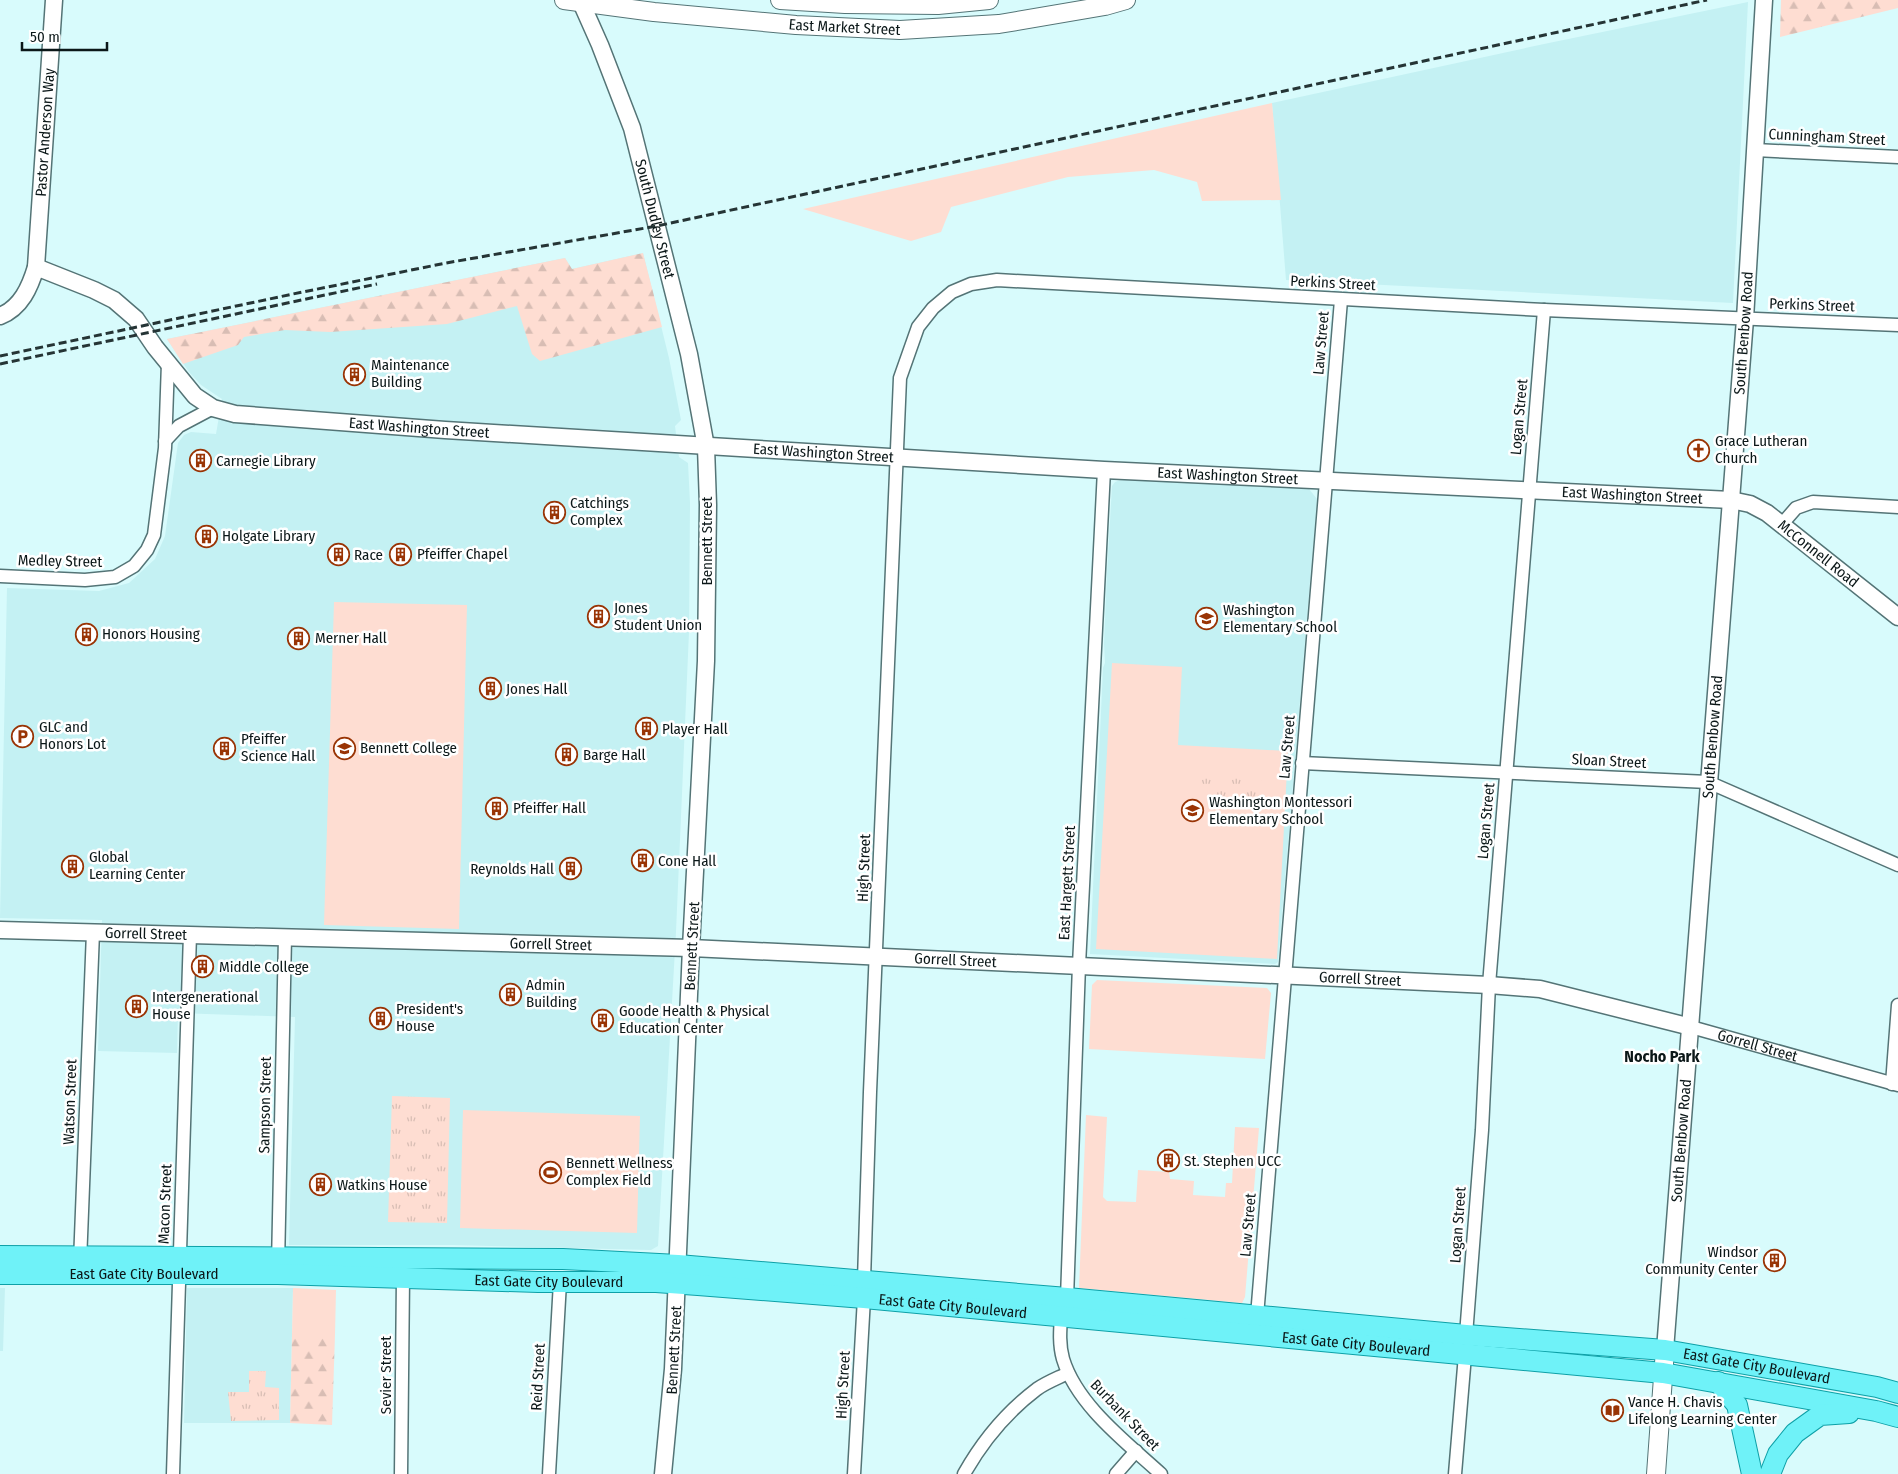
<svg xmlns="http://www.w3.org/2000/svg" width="1898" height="1474" font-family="'Fira Sans Condensed',sans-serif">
	<defs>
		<pattern id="forest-firs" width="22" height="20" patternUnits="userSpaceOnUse" patternTransform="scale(1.25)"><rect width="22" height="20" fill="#feddd2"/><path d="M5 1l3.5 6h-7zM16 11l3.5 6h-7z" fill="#d8bdb4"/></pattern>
		<pattern id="park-tufts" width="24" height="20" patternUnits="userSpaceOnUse" patternTransform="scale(1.25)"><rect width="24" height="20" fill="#feddd2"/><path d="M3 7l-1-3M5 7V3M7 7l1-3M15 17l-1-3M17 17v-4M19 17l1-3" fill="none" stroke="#d8bdb4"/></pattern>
	</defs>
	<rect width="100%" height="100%" fill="#d8fbfc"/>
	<g fill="#c4f1f3">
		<polygon points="1748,2 1733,303 1286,280 1272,103 1544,44"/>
		<polygon points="643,253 669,358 681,420 675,426 679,457 688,463 690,503 689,632 676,932 658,1246 651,1250 452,1245 289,1245 295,1017 178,1013 177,1053 98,1051 102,920 0,918 7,588 99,591 129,583 155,559 165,536 178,443 184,435 191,432 216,434 222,399 201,385 189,372 167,339 565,258 572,269"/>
		<polygon points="1123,479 1309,489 1317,499 1278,962 1275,964 1090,954 1103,668 1105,663 1104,644 1107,574 1112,486 1115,482"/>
		<polygon points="0,1288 5,1288 3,1351 0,1351"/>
		<polygon points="187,1288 293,1288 290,1423 184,1423"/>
	</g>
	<g fill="#feddd2">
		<polygon points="1272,103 1281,200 1202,201 1197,182 1154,170 1068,177 951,207 941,232 911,241 803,209"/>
		<polygon points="334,602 467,605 459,929 324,925"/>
		<polygon points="1112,663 1182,667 1178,745 1288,751 1277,959 1096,949"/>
		<polygon points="1097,980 1267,988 1271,993 1265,1059 1089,1049 1092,985"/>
		<polygon points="463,1110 640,1116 637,1233 460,1228"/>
		<polygon points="1086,1115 1107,1117 1103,1197 1107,1201 1136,1202 1138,1170 1169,1172 1170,1179 1194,1181 1193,1195 1225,1197 1226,1183 1232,1183 1235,1127 1259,1128 1245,1297 1242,1303 1079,1288"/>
		<polygon points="293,1288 336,1290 335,1335 292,1335"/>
	</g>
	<g fill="url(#forest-firs)">
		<polygon points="1781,0 1898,0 1898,8 1780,37"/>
		<polygon points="643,253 662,327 540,361 532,354 517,306 447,324 330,332 285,330 244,337 238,345 183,364 167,339 565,258 572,269"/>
		<polygon points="292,1335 335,1335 332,1425 290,1423"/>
	</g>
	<g fill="url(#park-tufts)">
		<polygon points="1199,774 1262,775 1262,797 1199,796"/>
		<polygon points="392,1096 450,1098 447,1223 388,1222"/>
		<polygon points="249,1371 266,1371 265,1387 279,1388 279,1420 231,1421 228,1392 249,1392"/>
	</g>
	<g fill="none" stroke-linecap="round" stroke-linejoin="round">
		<defs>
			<g id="minor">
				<polyline points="1755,150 1898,157"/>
				<polyline points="165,441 179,426 213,408"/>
				<polyline points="1782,524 1796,508 1813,502 1898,507"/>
				<polyline points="0,576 85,580 115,577 134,566 147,550 154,535 165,448 168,363"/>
				<polyline points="1302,763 1708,782 1898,865"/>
				<path id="s1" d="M 1691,1027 L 1898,1085"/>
				<polyline points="1892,1084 1898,1005"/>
				<polyline points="80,1262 93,932"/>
				<polyline points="278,1265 285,937"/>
				<polyline points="864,1280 870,1092 900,378 918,327 933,308 952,292 971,284 997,280 1544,310 1898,325"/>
				<polyline points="1067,1298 1079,965 1104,470"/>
				<polyline points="1257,1316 1341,300"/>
				<path d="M 1061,1317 C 1060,1331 1059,1345 1063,1359 C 1077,1405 1126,1442 1161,1474"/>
				<polyline points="1466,1335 1482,1130 1489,985 1544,310"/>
				<polyline points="173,1474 190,934"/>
				<polyline points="401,1474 403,1277"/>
				<polyline points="549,1474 560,1282"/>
				<polyline points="854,1474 864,1298"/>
				<path d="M 964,1474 C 982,1442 1008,1411 1037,1389 C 1047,1382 1058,1378 1068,1373"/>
				<polyline points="1116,1474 1136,1451"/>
				<polyline points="1455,1474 1465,1355"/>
			</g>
			<g id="tertiary">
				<path id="s2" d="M 580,0 L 600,45 L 632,128 L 689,354 L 706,447 L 708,505 L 706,661 L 691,948 L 673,1369 L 663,1474"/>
				<path id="s3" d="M 36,267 L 94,290 L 114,300 L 136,319 L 155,347 L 195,396 L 213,408 L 235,414 L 445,430 L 1104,470 L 1731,500 L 1750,504 L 1767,513 L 1898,617"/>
				<path id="s4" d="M 0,316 C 21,308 30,287 36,267 L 54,0"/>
				<path id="s5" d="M 0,930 L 691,948 L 1489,985 L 1540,989 L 1691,1027"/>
				<path id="s6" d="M 1665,1350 L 1731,500 L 1745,319 L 1764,0"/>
			</g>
			<g id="secondary">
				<path id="s7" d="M 564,0 L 654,12 L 796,25 L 900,30 L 999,24 L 1105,6 L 1126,0"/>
				<polyline points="780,0 845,4 938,5 989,0"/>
				<polyline points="1656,1474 1665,1350"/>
			</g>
			<g id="primary">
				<path id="s8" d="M 0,1256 L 563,1259 L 678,1265 L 1067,1298 L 1466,1335 L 1665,1350 L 1877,1387 L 1898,1393"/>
				<path id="s9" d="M 0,1274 L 278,1274 L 538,1282 L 656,1282 L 698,1285 L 864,1298 L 1663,1373 L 1876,1411 L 1898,1417"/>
				<polyline points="1718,1382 1737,1405 1752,1474"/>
				<polyline points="1770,1474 1778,1454 1795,1433 1820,1415 1849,1413"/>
			</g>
		</defs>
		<use href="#minor" stroke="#547476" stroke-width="15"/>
		<use href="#tertiary" stroke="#547476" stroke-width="19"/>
		<use href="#secondary" stroke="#547476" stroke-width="20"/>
		<use href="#primary" stroke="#0ea0a7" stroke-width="22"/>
		<use href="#minor" stroke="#fff" stroke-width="12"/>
		<use href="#tertiary" stroke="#fff" stroke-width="16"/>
		<use href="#secondary" stroke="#fff" stroke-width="18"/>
		<use href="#primary" stroke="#6ff2f8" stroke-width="20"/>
		<g stroke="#253435" stroke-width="3" stroke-dasharray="8 4" stroke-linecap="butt">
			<polyline points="0,356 293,294 446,263 657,226 1707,0"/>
			<polyline points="0,364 377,284"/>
		</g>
	</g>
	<defs>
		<symbol id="building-ring" viewBox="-11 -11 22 22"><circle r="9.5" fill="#fff" stroke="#993405" stroke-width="1.5"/><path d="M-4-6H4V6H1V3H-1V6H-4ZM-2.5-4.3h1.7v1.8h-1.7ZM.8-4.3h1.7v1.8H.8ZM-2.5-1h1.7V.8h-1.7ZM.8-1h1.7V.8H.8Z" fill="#993405"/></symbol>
		<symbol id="church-ring" viewBox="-11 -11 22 22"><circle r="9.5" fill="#fff" stroke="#993405" stroke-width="1.5"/><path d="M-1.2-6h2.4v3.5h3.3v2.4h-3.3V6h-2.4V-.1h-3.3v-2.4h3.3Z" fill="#993405"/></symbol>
		<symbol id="school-ring" viewBox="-11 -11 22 22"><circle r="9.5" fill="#fff" stroke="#993405" stroke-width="1.5"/><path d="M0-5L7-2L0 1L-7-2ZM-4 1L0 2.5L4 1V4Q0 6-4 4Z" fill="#993405"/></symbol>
		<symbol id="parking-ring" viewBox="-11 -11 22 22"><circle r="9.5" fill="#fff" stroke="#993405" stroke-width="1.5"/><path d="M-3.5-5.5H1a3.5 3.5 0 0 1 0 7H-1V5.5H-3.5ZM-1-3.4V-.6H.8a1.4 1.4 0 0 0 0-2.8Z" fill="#993405"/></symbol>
		<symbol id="university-ring" viewBox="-11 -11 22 22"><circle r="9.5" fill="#fff" stroke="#993405" stroke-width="1.5"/><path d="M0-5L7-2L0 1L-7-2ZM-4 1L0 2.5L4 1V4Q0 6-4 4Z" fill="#993405"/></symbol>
		<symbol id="stadium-ring" viewBox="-11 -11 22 22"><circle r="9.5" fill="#fff" stroke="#993405" stroke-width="1.5"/><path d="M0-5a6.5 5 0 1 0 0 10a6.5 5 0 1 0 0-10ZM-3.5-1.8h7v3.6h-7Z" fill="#993405"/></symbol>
		<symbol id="library-ring" viewBox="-11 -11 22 22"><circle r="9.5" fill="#fff" stroke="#993405" stroke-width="1.5"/><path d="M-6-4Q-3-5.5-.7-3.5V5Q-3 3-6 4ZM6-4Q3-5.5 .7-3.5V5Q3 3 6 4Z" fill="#993405"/></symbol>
	</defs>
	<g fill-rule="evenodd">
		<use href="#building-ring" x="342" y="362" width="25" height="25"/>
		<use href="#church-ring" x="1686" y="438" width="25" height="25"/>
		<use href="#building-ring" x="188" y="448" width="25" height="25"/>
		<use href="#building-ring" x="542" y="500" width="25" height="25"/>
		<use href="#building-ring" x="194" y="524" width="25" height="25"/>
		<use href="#building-ring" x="388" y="542" width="25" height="25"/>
		<use href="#building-ring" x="326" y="542" width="25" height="25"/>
		<use href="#building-ring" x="586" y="604" width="25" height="25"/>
		<use href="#school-ring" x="1194" y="606" width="25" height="25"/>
		<use href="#building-ring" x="74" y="622" width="25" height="25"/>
		<use href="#building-ring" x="286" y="626" width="25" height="25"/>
		<use href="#building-ring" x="478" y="676" width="25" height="25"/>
		<use href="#building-ring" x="634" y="716" width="25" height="25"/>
		<use href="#parking-ring" x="10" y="724" width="25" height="25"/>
		<use href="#building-ring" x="212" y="736" width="25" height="25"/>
		<use href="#university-ring" x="332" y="736" width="25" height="25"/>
		<use href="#building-ring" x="554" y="742" width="25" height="25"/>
		<use href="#building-ring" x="484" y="796" width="25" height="25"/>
		<use href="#school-ring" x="1180" y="798" width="25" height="25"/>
		<use href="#building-ring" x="630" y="848" width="25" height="25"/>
		<use href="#building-ring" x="60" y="854" width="25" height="25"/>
		<use href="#building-ring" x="558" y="856" width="25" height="25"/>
		<use href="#building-ring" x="190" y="954" width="25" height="25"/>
		<use href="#building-ring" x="498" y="982" width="25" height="25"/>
		<use href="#building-ring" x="124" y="994" width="25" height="25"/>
		<use href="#building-ring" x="368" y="1006" width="25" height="25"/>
		<use href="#building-ring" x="590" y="1008" width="25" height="25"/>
		<use href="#building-ring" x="1156" y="1148" width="25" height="25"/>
		<use href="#stadium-ring" x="538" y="1160" width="25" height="25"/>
		<use href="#building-ring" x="308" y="1172" width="25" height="25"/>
		<use href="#building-ring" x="1762" y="1248" width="25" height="25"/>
		<use href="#library-ring" x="1600" y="1398" width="25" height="25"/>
	</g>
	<g text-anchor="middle" stroke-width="5" stroke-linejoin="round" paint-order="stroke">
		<g font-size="15" fill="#0b1718" stroke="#fff">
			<text dy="5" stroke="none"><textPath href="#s7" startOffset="282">East Market Street</textPath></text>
			<text dy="5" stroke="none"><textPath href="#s4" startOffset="198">Pastor Anderson Way</textPath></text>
			<text transform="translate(1827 137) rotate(3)" y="5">Cunningham Street</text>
			<text dy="5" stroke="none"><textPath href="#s2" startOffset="232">South Dudley Street</textPath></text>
			<text transform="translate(1333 283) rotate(3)" y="5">Perkins Street</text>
			<text transform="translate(1812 305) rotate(2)" y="5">Perkins Street</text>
			<text dy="5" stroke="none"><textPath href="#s6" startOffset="1020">South Benbow Road</textPath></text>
			<text transform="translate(1321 343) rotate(-85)" y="5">Law Street</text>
			<text transform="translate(1519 417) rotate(-85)" y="5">Logan Street</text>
			<text dy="5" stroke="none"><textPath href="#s3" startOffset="440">East Washington Street</textPath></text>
			<text dy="5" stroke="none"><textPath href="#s3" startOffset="845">East Washington Street</textPath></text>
			<text dy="5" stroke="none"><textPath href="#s3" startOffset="1250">East Washington Street</textPath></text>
			<text dy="5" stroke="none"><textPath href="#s3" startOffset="1655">East Washington Street</textPath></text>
			<text transform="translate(707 541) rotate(-90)" y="5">Bennett Street</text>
			<text dy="5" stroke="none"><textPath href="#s3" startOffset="1858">McConnell Road</textPath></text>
			<text transform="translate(60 561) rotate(1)" y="5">Medley Street</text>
			<text dy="5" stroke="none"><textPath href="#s6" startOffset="615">South Benbow Road</textPath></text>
			<text transform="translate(1287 747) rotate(-85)" y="5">Law Street</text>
			<text transform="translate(1609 761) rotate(3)" y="5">Sloan Street</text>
			<text transform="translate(1486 821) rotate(-85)" y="5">Logan Street</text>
			<text transform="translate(864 868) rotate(-88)" y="5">High Street</text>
			<text transform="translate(1067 883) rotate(-87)" y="5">East Hargett Street</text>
			<text dy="5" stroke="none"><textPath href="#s5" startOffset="146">Gorrell Street</textPath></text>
			<text dy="5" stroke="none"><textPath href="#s5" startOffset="551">Gorrell Street</textPath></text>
			<text transform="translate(692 946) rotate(-87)" y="5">Bennett Street</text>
			<text dy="5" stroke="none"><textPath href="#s5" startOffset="956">Gorrell Street</textPath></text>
			<text dy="5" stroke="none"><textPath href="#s5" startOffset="1361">Gorrell Street</textPath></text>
			<text dy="5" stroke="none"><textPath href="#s1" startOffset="69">Gorrell Street</textPath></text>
			<text transform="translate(70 1102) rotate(-88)" y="5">Watson Street</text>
			<text transform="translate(265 1105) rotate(-89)" y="5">Sampson Street</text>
			<text dy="5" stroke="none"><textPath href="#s6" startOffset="210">South Benbow Road</textPath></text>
			<text transform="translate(165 1204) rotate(-88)" y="5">Macon Street</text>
			<text transform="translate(1248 1225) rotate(-85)" y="5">Law Street</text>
			<text transform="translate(1458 1225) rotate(-86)" y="5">Logan Street</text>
			<text dy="5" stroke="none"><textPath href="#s9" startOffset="144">East Gate City Boulevard</textPath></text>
			<text dy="5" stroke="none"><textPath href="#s9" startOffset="549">East Gate City Boulevard</textPath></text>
			<text dy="5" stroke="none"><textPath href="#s9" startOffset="954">East Gate City Boulevard</textPath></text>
			<text dy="5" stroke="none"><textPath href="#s9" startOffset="1359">East Gate City Boulevard</textPath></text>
			<text transform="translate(674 1350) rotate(-87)" y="5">Bennett Street</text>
			<text dy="5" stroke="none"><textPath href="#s8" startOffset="1762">East Gate City Boulevard</textPath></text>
			<text transform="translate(386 1375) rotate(-90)" y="5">Sevier Street</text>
			<text transform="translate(538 1377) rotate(-87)" y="5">Reid Street</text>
			<text transform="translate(843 1385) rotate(-87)" y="5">High Street</text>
			<text transform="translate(1125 1415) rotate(46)" y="5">Burbank Street</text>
		</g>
		<g font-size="15" fill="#0b1718" stroke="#fff" text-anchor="start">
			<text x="371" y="370">Maintenance<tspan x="371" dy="17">Building</tspan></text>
			<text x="1715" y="446">Grace Lutheran<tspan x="1715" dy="17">Church</tspan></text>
			<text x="216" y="466">Carnegie Library</text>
			<text x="570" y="508">Catchings<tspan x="570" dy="17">Complex</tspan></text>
			<text x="222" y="541">Holgate Library</text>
			<text x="417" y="559">Pfeiffer Chapel</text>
			<text x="354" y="560">Race</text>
			<text x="614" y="613">Jones<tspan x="614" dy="17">Student Union</tspan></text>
			<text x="1223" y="615">Washington<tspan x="1223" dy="17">Elementary School</tspan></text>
			<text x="102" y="639">Honors Housing</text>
			<text x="315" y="643">Merner Hall</text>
			<text x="506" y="694">Jones Hall</text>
			<text x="39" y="732">GLC and<tspan x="39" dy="17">Honors Lot</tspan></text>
			<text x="662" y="734">Player Hall</text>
			<text x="241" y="744">Pfeiffer<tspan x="241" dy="17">Science Hall</tspan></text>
			<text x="360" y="753">Bennett College</text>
			<text x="583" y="760">Barge Hall</text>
			<text x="1209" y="807">Washington Montessori<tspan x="1209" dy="17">Elementary School</tspan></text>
			<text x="513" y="813">Pfeiffer Hall</text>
			<text x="89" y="862">Global<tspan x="89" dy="17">Learning Center</tspan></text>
			<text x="658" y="866">Cone Hall</text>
			<text x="554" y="874" text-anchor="end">Reynolds Hall</text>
			<text x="219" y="972">Middle College</text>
			<text x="526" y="990">Admin<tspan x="526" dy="17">Building</tspan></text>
			<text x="152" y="1002">Intergenerational<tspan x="152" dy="17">House</tspan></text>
			<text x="396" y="1014">President's<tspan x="396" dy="17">House</tspan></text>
			<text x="619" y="1016">Goode Health &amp; Physical<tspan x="619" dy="17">Education Center</tspan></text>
			<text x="1184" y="1166">St. Stephen UCC</text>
			<text x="566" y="1168">Bennett Wellness<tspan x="566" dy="17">Complex Field</tspan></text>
			<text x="337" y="1190">Watkins House</text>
			<text x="1758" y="1257" text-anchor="end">Windsor<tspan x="1758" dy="17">Community Center</tspan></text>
			<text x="1628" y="1407">Vance H. Chavis<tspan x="1628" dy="17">Lifelong Learning Center</tspan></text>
		</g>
		<g font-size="16" font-weight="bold" fill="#0b1718" stroke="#fff">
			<text x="1662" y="1062">Nocho Park</text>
		</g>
	</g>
	<path d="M22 42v8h85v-8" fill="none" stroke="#0b1718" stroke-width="2.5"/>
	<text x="30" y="42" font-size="15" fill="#0b1718" stroke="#ffffff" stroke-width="4" paint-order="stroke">50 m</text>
</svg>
